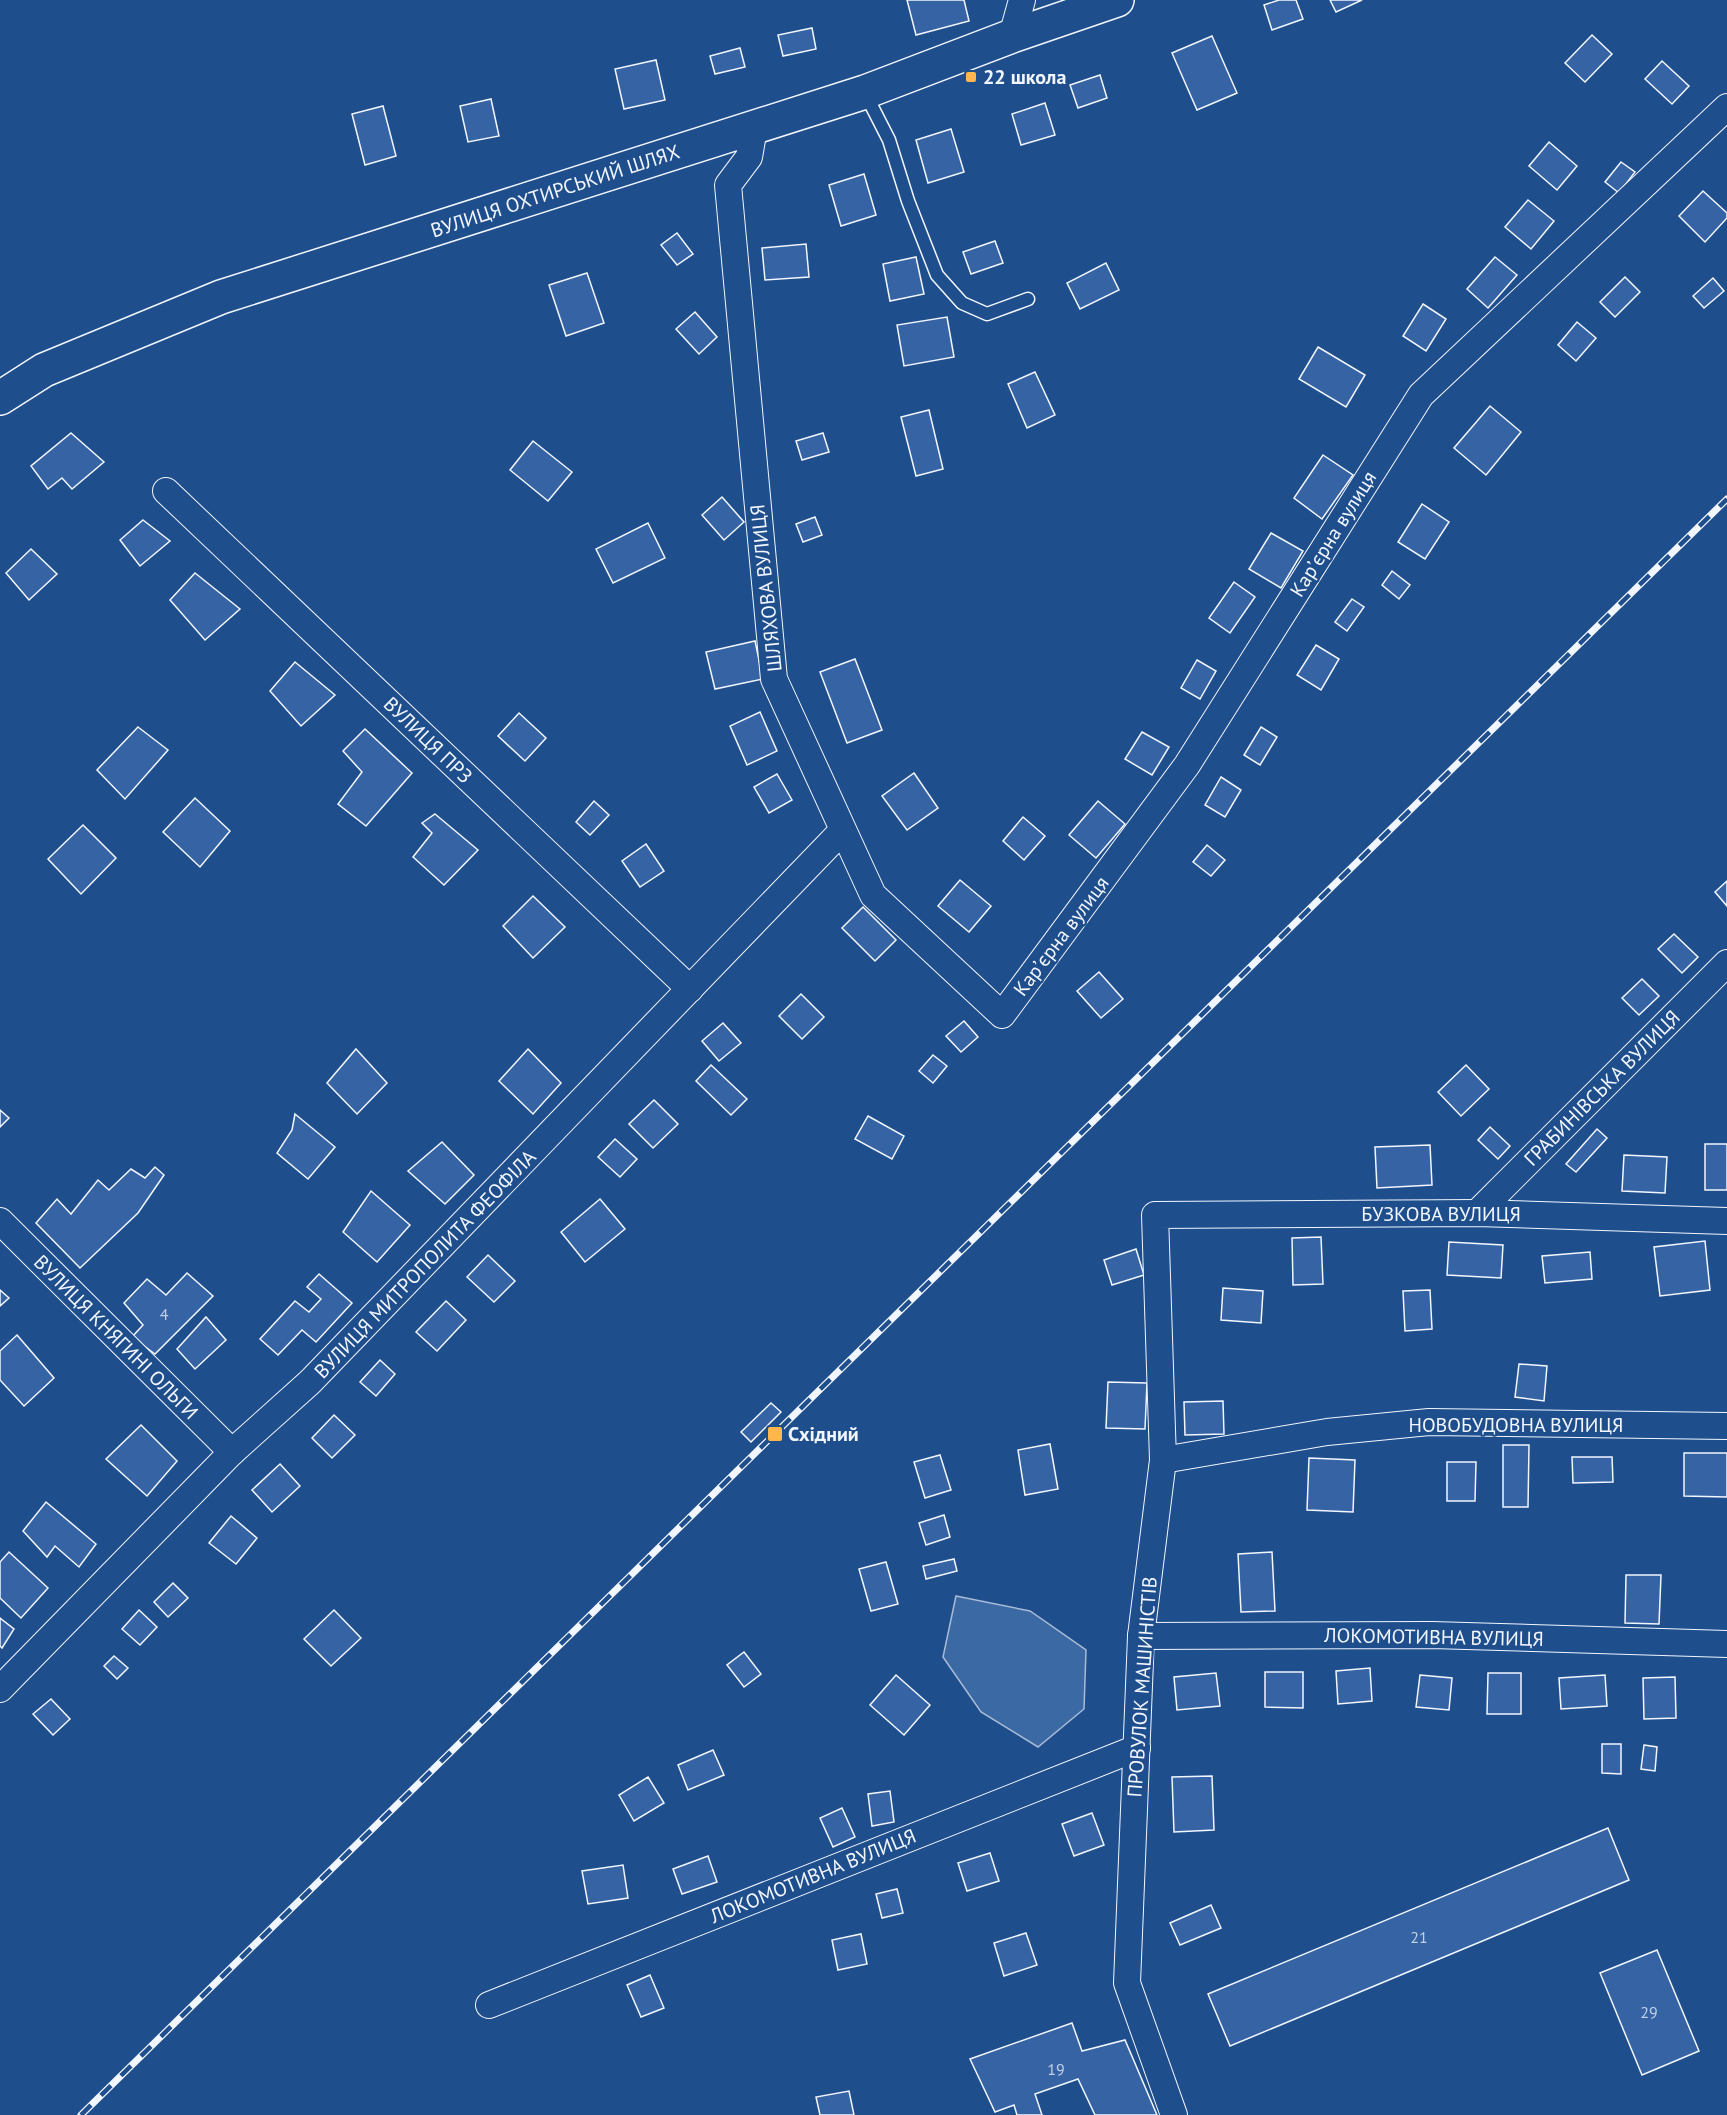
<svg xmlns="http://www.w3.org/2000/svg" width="1727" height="2115" font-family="'PT Sans',sans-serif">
	<rect width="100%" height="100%" fill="#1f4e8c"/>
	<polygon fill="#3b69a3" stroke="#a8bbd7" stroke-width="1.5" points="956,1596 1030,1611 1086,1650 1084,1709 1038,1747 981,1712 943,1657"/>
	<g fill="#3563a3" stroke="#f2f6ff" stroke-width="1.5">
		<polygon points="907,0 964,0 969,21 916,35"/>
		<polygon points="1279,0 1296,0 1303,19 1272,30 1264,5"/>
		<polygon points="1330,0 1362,0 1336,12"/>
		<polygon points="812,28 816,49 783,56 778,35"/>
		<polygon points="1592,35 1612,54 1585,82 1565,63"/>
		<polygon points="1212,36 1237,93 1197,110 1172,53"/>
		<polygon points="740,48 745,67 715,74 710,56"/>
		<polygon points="656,60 665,100 624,109 615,69"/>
		<polygon points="1662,61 1689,86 1672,104 1645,79"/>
		<polygon points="1100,75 1107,98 1078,108 1070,85"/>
		<polygon points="491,99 499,136 468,142 460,106"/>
		<polygon points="1045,103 1055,135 1021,145 1012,114"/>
		<polygon points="383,106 396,156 365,165 352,114"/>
		<polygon points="951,129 964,172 928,183 916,140"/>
		<polygon points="1549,142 1577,166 1557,190 1529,166"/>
		<polygon points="1621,162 1635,172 1619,193 1605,182"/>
		<polygon points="864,174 876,215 841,226 829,185"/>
		<polygon points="1703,191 1727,213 1727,218 1705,242 1679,216"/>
		<polygon points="1528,200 1554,221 1531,249 1505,227"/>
		<polygon points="677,233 693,254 677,265 661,245"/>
		<polygon points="995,241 1003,263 971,274 963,252"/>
		<polygon points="806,244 809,277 765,280 762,248"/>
		<polygon points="916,257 924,294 890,301 883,264"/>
		<polygon points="1495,257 1517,275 1488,308 1467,289"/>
		<polygon points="1106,263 1119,290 1080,309 1067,283"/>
		<polygon points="587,273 604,323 566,336 549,285"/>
		<polygon points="1625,277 1640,292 1615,317 1600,302"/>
		<polygon points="1713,278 1724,291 1704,308 1693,296"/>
		<polygon points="1423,304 1446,319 1426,351 1403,336"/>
		<polygon points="695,312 717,337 699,354 676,329"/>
		<polygon points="947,317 954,357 904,366 897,325"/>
		<polygon points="1577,322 1596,338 1576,361 1558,345"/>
		<polygon points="1318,347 1365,375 1346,407 1299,379"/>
		<polygon points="1035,372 1055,415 1027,428 1008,384"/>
		<polygon points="1490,406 1521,432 1486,475 1454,448"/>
		<polygon points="929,410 943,469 916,476 901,417"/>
		<polygon points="71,433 104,462 72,489 62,478 48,489 31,466"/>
		<polygon points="823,433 829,452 802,460 796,441"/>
		<polygon points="533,441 572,472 548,501 510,470"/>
		<polygon points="1323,455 1353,475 1322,519 1294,498"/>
		<polygon points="722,497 744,522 724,540 702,515"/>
		<polygon points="1422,504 1449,522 1425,559 1398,542"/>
		<polygon points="815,517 822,535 803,542 796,524"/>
		<polygon points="143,520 170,541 140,566 120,540"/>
		<polygon points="648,523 665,558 613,583 596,549"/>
		<polygon points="1271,533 1303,551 1281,588 1249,569"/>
		<polygon points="31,549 57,574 29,600 6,573"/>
		<polygon points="1392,571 1410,585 1399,599 1382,585"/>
		<polygon points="195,573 240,609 205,640 170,600"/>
		<polygon points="1234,582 1255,597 1230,633 1209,618"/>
		<polygon points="1352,599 1364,607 1347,631 1335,622"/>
		<polygon points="755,641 763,679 715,689 706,652"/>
		<polygon points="1316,645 1339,659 1321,690 1297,675"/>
		<polygon points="855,659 882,730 847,743 820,672"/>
		<polygon points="1197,660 1216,671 1200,699 1181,688"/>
		<polygon points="295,662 335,695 301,726 270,691"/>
		<polygon points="760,712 777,751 747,765 730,726"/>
		<polygon points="519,713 546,738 525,761 498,736"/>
		<polygon points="138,727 168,750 125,799 97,770"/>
		<polygon points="1261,727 1277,737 1260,765 1244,755"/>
		<polygon points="365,729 412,773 366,826 338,804 362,772 343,751"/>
		<polygon points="1142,732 1169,747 1152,775 1125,759"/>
		<polygon points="914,773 938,808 907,830 882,796"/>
		<polygon points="777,774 792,800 769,813 754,787"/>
		<polygon points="1221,777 1241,790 1225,817 1205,805"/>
		<polygon points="195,798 230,831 200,867 163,832"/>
		<polygon points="594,801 609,815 590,835 576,822"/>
		<polygon points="1098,801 1125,824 1096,858 1069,835"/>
		<polygon points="435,814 478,850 444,885 413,857 432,833 422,823"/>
		<polygon points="1023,817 1045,836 1024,860 1003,841"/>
		<polygon points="83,825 116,858 81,894 48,859"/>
		<polygon points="646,844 664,871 640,887 622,861"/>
		<polygon points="1207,845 1225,860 1211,876 1193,862"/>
		<polygon points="960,880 991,906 969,932 938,906"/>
		<polygon points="1727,881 1727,906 1715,892"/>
		<polygon points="533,896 565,927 533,958 503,926"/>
		<polygon points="863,907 896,940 875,961 842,928"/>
		<polygon points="1674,934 1698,957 1682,973 1658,949"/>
		<polygon points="1099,972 1123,999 1101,1018 1077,991"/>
		<polygon points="1642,979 1659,996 1639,1015 1622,998"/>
		<polygon points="801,994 824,1017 802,1039 779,1016"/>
		<polygon points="964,1021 978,1037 961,1052 946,1036"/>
		<polygon points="723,1023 741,1043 719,1061 702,1041"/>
		<polygon points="356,1049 387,1083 357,1114 327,1083"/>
		<polygon points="528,1049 561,1083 533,1114 499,1081"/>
		<polygon points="933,1055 947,1066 933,1083 919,1071"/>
		<polygon points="711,1065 747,1099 731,1115 696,1081"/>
		<polygon points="1466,1065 1489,1089 1461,1116 1438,1092"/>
		<polygon points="654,1100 678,1124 653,1148 629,1124"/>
		<polygon points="0,1110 9,1118 0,1127"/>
		<polygon points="295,1114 335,1147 308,1179 277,1153 292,1130"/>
		<polygon points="868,1116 904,1136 892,1159 855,1139"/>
		<polygon points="1490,1127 1510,1146 1498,1159 1478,1140"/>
		<polygon points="1597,1129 1607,1138 1576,1172 1566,1164"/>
		<polygon points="615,1139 637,1159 620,1177 598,1157"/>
		<polygon points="442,1142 474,1175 445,1204 408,1171"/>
		<rect x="1705" y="1144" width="22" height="46"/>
		<polygon points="1430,1145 1432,1185 1377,1188 1375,1147"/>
		<polygon points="1624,1155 1667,1157 1665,1193 1622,1191"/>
		<polygon points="155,1167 164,1175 138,1213 80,1268 36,1223 57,1199 71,1214 98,1180 109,1190 131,1169 145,1178"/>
		<polygon points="371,1191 410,1225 377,1262 343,1232"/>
		<polygon points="600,1199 625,1229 585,1262 561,1232"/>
		<polygon points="1321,1237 1323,1284 1293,1285 1292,1238"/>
		<polygon points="1705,1241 1710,1290 1660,1296 1654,1247"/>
		<polygon points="1449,1242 1503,1245 1501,1278 1447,1275"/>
		<polygon points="1136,1249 1144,1275 1112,1285 1104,1260"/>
		<polygon points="1590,1252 1592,1279 1545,1283 1542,1256"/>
		<polygon points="488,1255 515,1281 494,1302 467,1277"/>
		<polygon points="187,1273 213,1296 155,1354 132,1337 143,1325 124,1303 147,1279 166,1295"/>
		<polygon points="319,1274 352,1303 316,1342 302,1330 278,1355 260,1339 295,1301 309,1312 321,1299 307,1287"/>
		<polygon points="1223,1288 1263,1291 1261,1323 1221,1320"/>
		<polygon points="0,1290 9,1298 0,1306"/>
		<polygon points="1430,1290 1432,1329 1405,1331 1403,1291"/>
		<polygon points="446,1301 466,1320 437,1351 416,1332"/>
		<polygon points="206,1317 226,1340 195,1369 177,1349"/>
		<polygon points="17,1335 54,1378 24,1406 0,1380 0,1351"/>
		<polygon points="380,1360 395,1374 376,1396 360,1382"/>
		<polygon points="1519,1364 1547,1366 1544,1401 1515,1397"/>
		<polygon points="1108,1382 1147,1383 1145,1429 1106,1428"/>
		<polygon points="1223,1401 1224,1434 1185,1435 1184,1402"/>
		<polygon points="771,1403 781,1412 751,1442 741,1432"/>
		<polygon points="334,1415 355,1435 332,1458 312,1438"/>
		<polygon points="141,1425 177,1461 147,1496 106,1459"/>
		<polygon points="1050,1444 1058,1489 1025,1495 1018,1450"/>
		<polygon points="1503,1445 1529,1445 1528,1507 1503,1507"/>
		<polygon points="1684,1453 1727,1453 1727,1497 1684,1496"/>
		<polygon points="940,1455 951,1490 925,1498 914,1462"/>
		<polygon points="1572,1457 1612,1457 1613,1482 1573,1483"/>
		<polygon points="1309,1458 1355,1460 1353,1512 1307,1510"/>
		<polygon points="1447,1462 1476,1462 1475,1501 1447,1501"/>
		<polygon points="280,1464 300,1486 272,1512 252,1490"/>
		<polygon points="46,1502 96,1544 79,1567 55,1546 47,1557 23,1531"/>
		<polygon points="944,1515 950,1537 926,1545 919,1523"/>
		<polygon points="231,1516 257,1538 236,1564 209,1543"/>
		<polygon points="9,1552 48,1588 21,1618 0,1598 0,1562"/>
		<polygon points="1272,1552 1275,1611 1241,1612 1238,1554"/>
		<polygon points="954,1559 957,1571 926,1579 923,1566"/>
		<polygon points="886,1562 898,1604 871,1611 859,1569"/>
		<polygon points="1626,1575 1661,1575 1659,1624 1625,1623"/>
		<polygon points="173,1583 188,1598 168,1617 154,1602"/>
		<polygon points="139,1610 157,1627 140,1645 122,1629"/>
		<polygon points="334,1610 361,1638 331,1666 304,1639"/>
		<polygon points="0,1618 14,1629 2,1648 0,1646"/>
		<polygon points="744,1652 761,1674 744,1687 727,1665"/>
		<polygon points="114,1656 128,1668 117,1679 104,1666"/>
		<polygon points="1370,1668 1372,1701 1338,1704 1336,1671"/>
		<polygon points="1265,1672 1303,1672 1303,1708 1265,1707"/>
		<polygon points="1216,1673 1220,1706 1177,1710 1174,1677"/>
		<polygon points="1488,1673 1521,1673 1521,1714 1487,1714"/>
		<polygon points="896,1675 930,1705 904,1735 870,1705"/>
		<polygon points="1420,1675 1452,1678 1449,1710 1416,1707"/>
		<polygon points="1605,1675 1607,1706 1561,1709 1559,1678"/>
		<polygon points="1675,1677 1676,1718 1644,1719 1643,1678"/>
		<polygon points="51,1699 70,1719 53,1735 33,1714"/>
		<polygon points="1602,1744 1621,1744 1621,1774 1602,1773"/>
		<polygon points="1644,1745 1657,1747 1655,1771 1641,1769"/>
		<polygon points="713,1750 724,1775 688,1790 678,1765"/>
		<polygon points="1212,1776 1214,1830 1174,1832 1172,1777"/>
		<polygon points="648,1777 664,1803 634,1821 619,1795"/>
		<polygon points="890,1791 894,1822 872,1826 868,1794"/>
		<polygon points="842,1808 855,1837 833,1847 820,1818"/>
		<polygon points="1092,1813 1104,1845 1074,1856 1062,1824"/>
		<polygon points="1608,1828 1629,1880 1230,2046 1208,1994"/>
		<polygon points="990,1853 999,1881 967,1891 958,1863"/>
		<polygon points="708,1856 717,1882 682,1894 673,1869"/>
		<polygon points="623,1865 628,1898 588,1904 582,1871"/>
		<polygon points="897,1889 903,1913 882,1918 876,1894"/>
		<polygon points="1211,1905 1221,1928 1180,1945 1170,1923"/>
		<polygon points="1026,1933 1037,1965 1004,1976 994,1943"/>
		<polygon points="861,1934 867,1964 838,1970 832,1940"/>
		<polygon points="1657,1950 1699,2051 1642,2075 1600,1973"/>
		<polygon points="650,1975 664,2008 641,2017 627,1985"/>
		<polygon points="1072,2023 1082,2051 1125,2040 1157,2115 1095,2115 1078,2079 1035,2094 1042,2115 1017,2115 1014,2105 995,2112 970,2059"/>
		<polygon points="849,2091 854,2115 820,2115 816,2097"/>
	</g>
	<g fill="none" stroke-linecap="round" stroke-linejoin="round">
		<defs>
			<polyline id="service" points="865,93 889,140 908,201 937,275 962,303 987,314 1028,299"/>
			<g id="minor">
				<polyline points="1012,36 1022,0"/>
				<polyline points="754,128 749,157 728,185 774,679 873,895 1002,1015 1187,765 1421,395 1727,107"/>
				<polyline points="166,491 690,989"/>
				<polyline points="1477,1213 1727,963"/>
				<polyline points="0,1221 232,1452"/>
				<polyline points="1163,1460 1327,1432 1429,1422 1727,1426"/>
				<polyline points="1141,1636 1432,1635 1727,1644"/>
				<polyline points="0,1689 232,1452 310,1382 842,831"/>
				<polyline points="489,2005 1137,1748"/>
				<polyline points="1174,2115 1127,1983 1141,1636 1163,1460 1155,1215 1477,1213 1727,1221"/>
			</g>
			<polyline id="secondary" points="0,398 44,370 221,297 865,92 1012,36 1117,0"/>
		</defs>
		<use href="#service" stroke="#f2f6ff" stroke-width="15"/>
		<use href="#minor" stroke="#f2f6ff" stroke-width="28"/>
		<use href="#secondary" stroke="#f2f6ff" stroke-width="36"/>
		<use href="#service" stroke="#1f4e8c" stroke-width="12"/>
		<use href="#minor" stroke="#1f4e8c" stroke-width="26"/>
		<use href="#secondary" stroke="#1f4e8c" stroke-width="33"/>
		<defs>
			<polyline id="rail" points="81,2115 1727,499"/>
		</defs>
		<use href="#rail" stroke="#f2f6ff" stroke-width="7"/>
		<use href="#rail" stroke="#1f4e8c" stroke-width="4.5" stroke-dasharray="14" stroke-linecap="butt"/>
	</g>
	<g fill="#ffb74d" stroke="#1f4e8c" stroke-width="2">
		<rect x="965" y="71" width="12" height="12" rx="3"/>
		<rect x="767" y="1426" width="16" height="16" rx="3"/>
	</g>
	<g text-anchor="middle" stroke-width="4.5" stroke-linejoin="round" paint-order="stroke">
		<g font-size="16" fill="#c3d1e8">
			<text x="164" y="1320">4</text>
			<text x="1419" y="1943">21</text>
			<text x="1649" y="2018">29</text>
			<text x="1056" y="2075">19</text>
		</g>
		<g font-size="20" font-weight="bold" fill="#f2f6ff" stroke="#1f4e8c" text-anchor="start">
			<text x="983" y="84">22 школа</text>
			<text x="788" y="1441">Східний</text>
		</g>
		<g font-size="20" fill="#f2f6ff" stroke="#1f4e8c">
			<text transform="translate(555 191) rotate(-18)" y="7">ВУЛИЦЯ ОХТИРСЬКИЙ ШЛЯХ</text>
			<text transform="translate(1333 534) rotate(-58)" y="7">Карʼєрна вулиця</text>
			<text transform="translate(766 588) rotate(-96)" y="7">ШЛЯХОВА ВУЛИЦЯ</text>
			<text transform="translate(428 740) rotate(44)" y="7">ВУЛИЦЯ ПРЗ</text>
			<text transform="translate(1061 936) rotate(-53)" y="7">Карʼєрна вулиця</text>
			<text transform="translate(1602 1088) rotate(-45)" y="7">ГРАБИНІВСЬКА ВУЛИЦЯ</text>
			<text x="1441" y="1221">БУЗКОВА ВУЛИЦЯ</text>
			<text transform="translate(425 1264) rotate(-46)" y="7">ВУЛИЦЯ МИТРОПОЛИТА ФЕОФІЛА</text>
			<text transform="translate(116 1337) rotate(45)" y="7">ВУЛИЦЯ КНЯГИНІ ОЛЬГИ</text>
			<text x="1516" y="1432">НОВОБУДОВНА ВУЛИЦЯ</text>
			<text transform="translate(1434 1637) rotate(1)" y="7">ЛОКОМОТИВНА ВУЛИЦЯ</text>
			<text transform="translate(1142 1687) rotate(-86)" y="7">ПРОВУЛОК МАШИНІСТІВ</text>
			<text transform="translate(813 1876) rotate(-22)" y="7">ЛОКОМОТИВНА ВУЛИЦЯ</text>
		</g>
	</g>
</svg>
